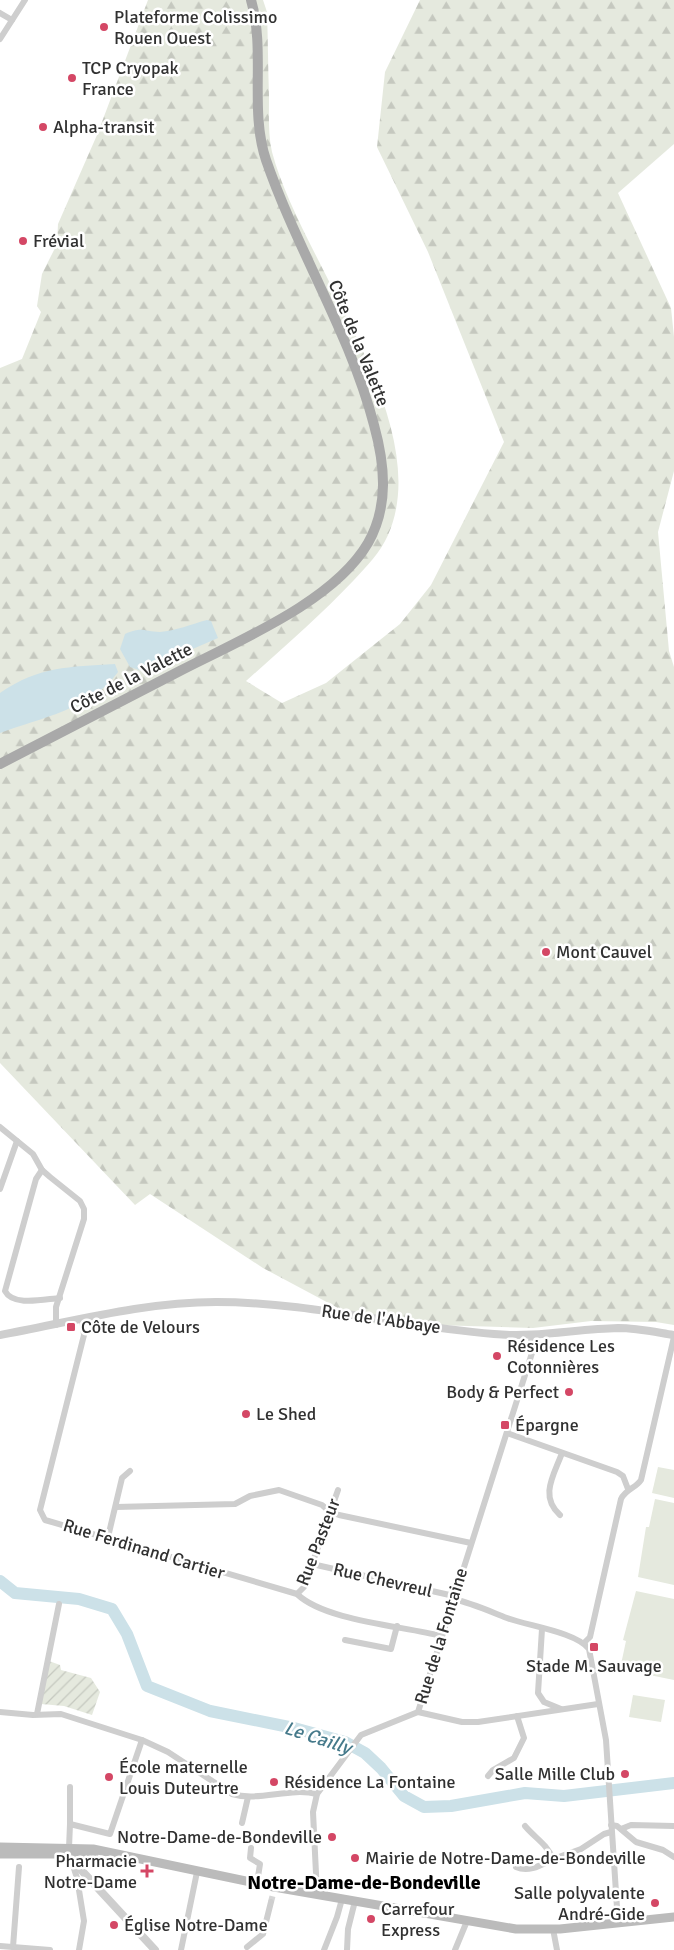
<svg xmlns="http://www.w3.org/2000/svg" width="674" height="1950" font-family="Signika,sans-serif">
	<defs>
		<pattern id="forest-firs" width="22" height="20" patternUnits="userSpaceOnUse" patternTransform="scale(1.25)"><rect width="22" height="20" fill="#e5e9de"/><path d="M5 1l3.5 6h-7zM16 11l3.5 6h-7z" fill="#c5c8bf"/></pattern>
		<pattern id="garden-furrows" width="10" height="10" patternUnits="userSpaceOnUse" patternTransform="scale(1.25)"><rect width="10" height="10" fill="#e5e9de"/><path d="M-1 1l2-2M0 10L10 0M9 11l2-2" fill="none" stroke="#c5c8bf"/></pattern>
	</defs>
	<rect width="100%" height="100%" fill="#fff"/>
	<g fill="#e5e9de">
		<polygon points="658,1467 674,1470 674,1498 652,1493"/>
		<polygon points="655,1499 674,1503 674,1585 638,1577 646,1527 649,1527"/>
		<polygon points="636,1591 674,1599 674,1680 620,1669 626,1641 623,1640"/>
		<polygon points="633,1695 665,1700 661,1722 629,1717"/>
	</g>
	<path fill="url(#forest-firs)" d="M 148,0 L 263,0 L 267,12 C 268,40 268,68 269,96 C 269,114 268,135 272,152 C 300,259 437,424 388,535 C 380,553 367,566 354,580 C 320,616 283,648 246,681 L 282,703 L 326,683 L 400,624 L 431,585 L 504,442 L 428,252 L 377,147 L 385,72 L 420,0 L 674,0 L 674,144 L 618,193 L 671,308 L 674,337 L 674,471 L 658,532 L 669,651 L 674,667 L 674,1325 L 656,1322 L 591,1321 L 533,1328 L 366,1323 L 263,1268 L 150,1194 L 135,1205 L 0,1063 L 0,368 L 22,359 L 41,312 L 37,306 L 42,274 L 57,244 L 58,224 L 97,135 Z"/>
	<polygon fill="url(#garden-furrows)" points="49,1661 60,1665 61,1670 91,1678 100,1692 92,1715 64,1706 41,1704"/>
	<g fill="#cce1e8">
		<path d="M 207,620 L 211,621 L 218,638 L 142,671 L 130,667 L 120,649 L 125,634 C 143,626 144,632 160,632 C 175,631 192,624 207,620 Z"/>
		<path d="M 115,664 L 118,672 C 92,709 40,718 0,733 L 0,693 C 39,666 69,667 115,664 Z"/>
	</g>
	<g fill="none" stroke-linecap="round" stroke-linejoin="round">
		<polyline stroke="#cce1e8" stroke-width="12" points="0,1581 15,1593 79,1599 112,1609 127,1634 147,1686 210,1711 294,1728 345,1742 365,1753 381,1768 404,1796 424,1807 451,1806 525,1793 564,1796 674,1783"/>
		<polyline stroke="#d6d6d6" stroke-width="6" stroke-dasharray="6 3" stroke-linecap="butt" points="271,1902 273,1894"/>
		<g stroke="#cecece" stroke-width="6">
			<polyline points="0,13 12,20"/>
			<polyline points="0,39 25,0"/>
			<polyline points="0,1127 33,1154 42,1170 50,1177 80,1201 84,1209 84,1219 56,1307 56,1325"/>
			<path d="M 42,1170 L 36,1179 L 5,1291 C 13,1307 45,1299 60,1298"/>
			<polyline points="0,1189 17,1141"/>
			<path d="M 82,1319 L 84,1335 L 40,1510 L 45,1520 L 297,1594 C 325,1621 403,1626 441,1636"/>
			<polyline points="507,1433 617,1472 623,1476 628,1489"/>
			<polyline points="116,1507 235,1504 250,1496 279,1490 322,1505 330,1512 339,1515 471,1543"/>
			<path d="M 560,1515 C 539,1496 554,1475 562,1453"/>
			<polyline points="108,1537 122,1478 130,1471"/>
			<polyline points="312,1564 454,1596"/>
			<polyline points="297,1594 304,1587 338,1490"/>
			<path d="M 453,1599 C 472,1603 489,1611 507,1618 C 528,1626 576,1632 589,1649 L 606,1740 L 618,1923"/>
			<polyline points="542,1629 538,1693 544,1702 561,1709"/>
			<polyline points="345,1640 391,1649 397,1626"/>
			<path d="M 584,1643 L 590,1637 L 621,1499 C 626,1489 636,1488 641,1480 L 674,1337"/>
			<path d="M 0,1712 L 33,1715 L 61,1714 L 142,1740 L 168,1752 L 232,1794 C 260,1802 289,1787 317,1794"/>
			<polyline points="418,1712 462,1722 478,1722 598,1704"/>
			<polyline points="37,1714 59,1604"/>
			<polyline points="488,1776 493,1770 514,1758 524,1738 517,1716"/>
			<polyline points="242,1823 248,1797"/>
			<polyline points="70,1824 70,1787"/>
			<polyline points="611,1825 617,1826 636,1842 663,1850 674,1857"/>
			<path d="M 525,1826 C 536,1839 546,1843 553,1859 L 581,1849 L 604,1834 L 611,1832"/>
			<polyline points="621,1829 631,1825 674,1826"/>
			<polyline points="69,1848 70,1824 110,1834 142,1740"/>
			<polyline points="251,1848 250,1858 260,1864 257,1883"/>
			<polyline points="71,1859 77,1878 84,1921 79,1950"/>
			<path d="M 516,1867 C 529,1873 541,1865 553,1859"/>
			<polyline points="317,1894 313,1812 317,1794 361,1735 418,1712 532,1353 531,1335"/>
			<polyline points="553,1929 557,1950"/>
			<polyline points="0,1946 50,1950"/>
			<polyline points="13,1947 19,1867"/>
			<polyline points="247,1947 263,1934 271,1902"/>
			<polyline points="181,1950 197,1872"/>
			<polyline points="324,1950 337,1917 342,1899"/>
			<polyline points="347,1950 348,1929 355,1901"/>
			<polyline points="455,1950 467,1921"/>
		</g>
		<g stroke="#cecece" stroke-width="8">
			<path d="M 0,1335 C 71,1322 143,1302 216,1302 C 310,1302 401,1327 494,1334 C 535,1338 576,1329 618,1328 C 637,1328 655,1332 674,1335"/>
			<polyline points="69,1850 71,1859 155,1950"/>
		</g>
		<g stroke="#bbb" stroke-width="9">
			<polyline points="0,1847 93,1849 274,1887 516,1929 560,1929 674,1917"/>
			<polyline points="0,1854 94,1854"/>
		</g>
		<path stroke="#a9a9a9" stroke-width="10" d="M 0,764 C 58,734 116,704 174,674 C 235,642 333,603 368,543 C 389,506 385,465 374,425 C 350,333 297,250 266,160 C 249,109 266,52 251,0"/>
	</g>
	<g fill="#d44765" stroke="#fff" stroke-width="2">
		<circle cx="104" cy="27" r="5"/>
		<circle cx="72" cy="78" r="5"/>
		<circle cx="43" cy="127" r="5"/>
		<circle cx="23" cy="241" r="5"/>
		<circle cx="546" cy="952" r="5"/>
		<rect x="66" y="1322" width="10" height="10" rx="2.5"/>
		<circle cx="497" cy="1356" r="5"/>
		<circle cx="569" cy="1392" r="5"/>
		<circle cx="246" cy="1414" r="5"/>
		<rect x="500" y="1420" width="10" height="10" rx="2.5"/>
		<rect x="589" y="1642" width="10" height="10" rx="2.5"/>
		<circle cx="625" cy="1774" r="5"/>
		<circle cx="109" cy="1777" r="5"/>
		<circle cx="274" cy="1782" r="5"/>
		<circle cx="332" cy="1837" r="5"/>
		<circle cx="355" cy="1858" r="5"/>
		<path d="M144.5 1863.5h5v5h5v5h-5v5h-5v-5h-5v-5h5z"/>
		<circle cx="655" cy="1903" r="5"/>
		<circle cx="371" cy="1919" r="5"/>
		<circle cx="114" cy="1925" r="5"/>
	</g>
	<g text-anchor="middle" stroke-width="5" stroke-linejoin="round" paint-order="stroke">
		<g font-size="18" fill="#313131" stroke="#fff" text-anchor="start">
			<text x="114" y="23">Plateforme Colissimo<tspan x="114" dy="21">Rouen Ouest</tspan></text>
			<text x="82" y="74">TCP Cryopak<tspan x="82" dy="21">France</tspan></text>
			<text x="53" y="133">Alpha-transit</text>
			<text x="33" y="247">Frévial</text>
			<text x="556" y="958">Mont Cauvel</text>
			<text x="81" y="1333">Côte de Velours</text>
			<text x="507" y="1352">Résidence Les<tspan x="507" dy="21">Cotonnières</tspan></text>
			<text x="559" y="1398" text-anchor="end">Body &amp; Perfect</text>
			<text x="256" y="1420">Le Shed</text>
			<text x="515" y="1431">Épargne</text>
			<text x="594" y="1672" text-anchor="middle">Stade M. Sauvage</text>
			<text x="119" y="1773">École maternelle<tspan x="119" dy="21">Louis Duteurtre</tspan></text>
			<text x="615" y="1780" text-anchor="end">Salle Mille Club</text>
			<text x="284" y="1788">Résidence La Fontaine</text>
			<text x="322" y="1843" text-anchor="end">Notre-Dame-de-Bondeville</text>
			<text x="365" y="1864">Mairie de Notre-Dame-de-Bondeville</text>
			<text x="137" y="1867" text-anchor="end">Pharmacie<tspan x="137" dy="21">Notre-Dame</tspan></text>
			<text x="645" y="1899" text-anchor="end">Salle polyvalente<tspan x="645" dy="21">André-Gide</tspan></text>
			<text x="381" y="1915">Carrefour<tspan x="381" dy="21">Express</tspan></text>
			<text x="124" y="1931">Église Notre-Dame</text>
		</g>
		<g font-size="18" fill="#313131" stroke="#fff">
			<text transform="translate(359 343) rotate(68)" y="6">Côte de la Valette</text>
			<text transform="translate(131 678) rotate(-27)" y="6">Côte de la Valette</text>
			<text transform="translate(381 1319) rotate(8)" y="6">Rue de l'Abbaye</text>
			<text transform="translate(318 1542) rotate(-69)" y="6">Rue Pasteur</text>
			<text transform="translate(144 1549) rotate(17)" y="6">Rue Ferdinand Cartier</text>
			<text transform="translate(383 1580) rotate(13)" y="6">Rue Chevreul</text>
			<text transform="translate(441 1636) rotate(-73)" y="6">Rue de la Fontaine</text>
		</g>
		<g font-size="19" font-style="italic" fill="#467a8b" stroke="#fff">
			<text transform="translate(318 1737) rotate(18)" y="7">Le Cailly</text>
		</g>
		<g font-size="20" font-weight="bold" fill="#000" stroke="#fff">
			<text x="364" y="1889">Notre-Dame-de-Bondeville</text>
		</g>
	</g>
</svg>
